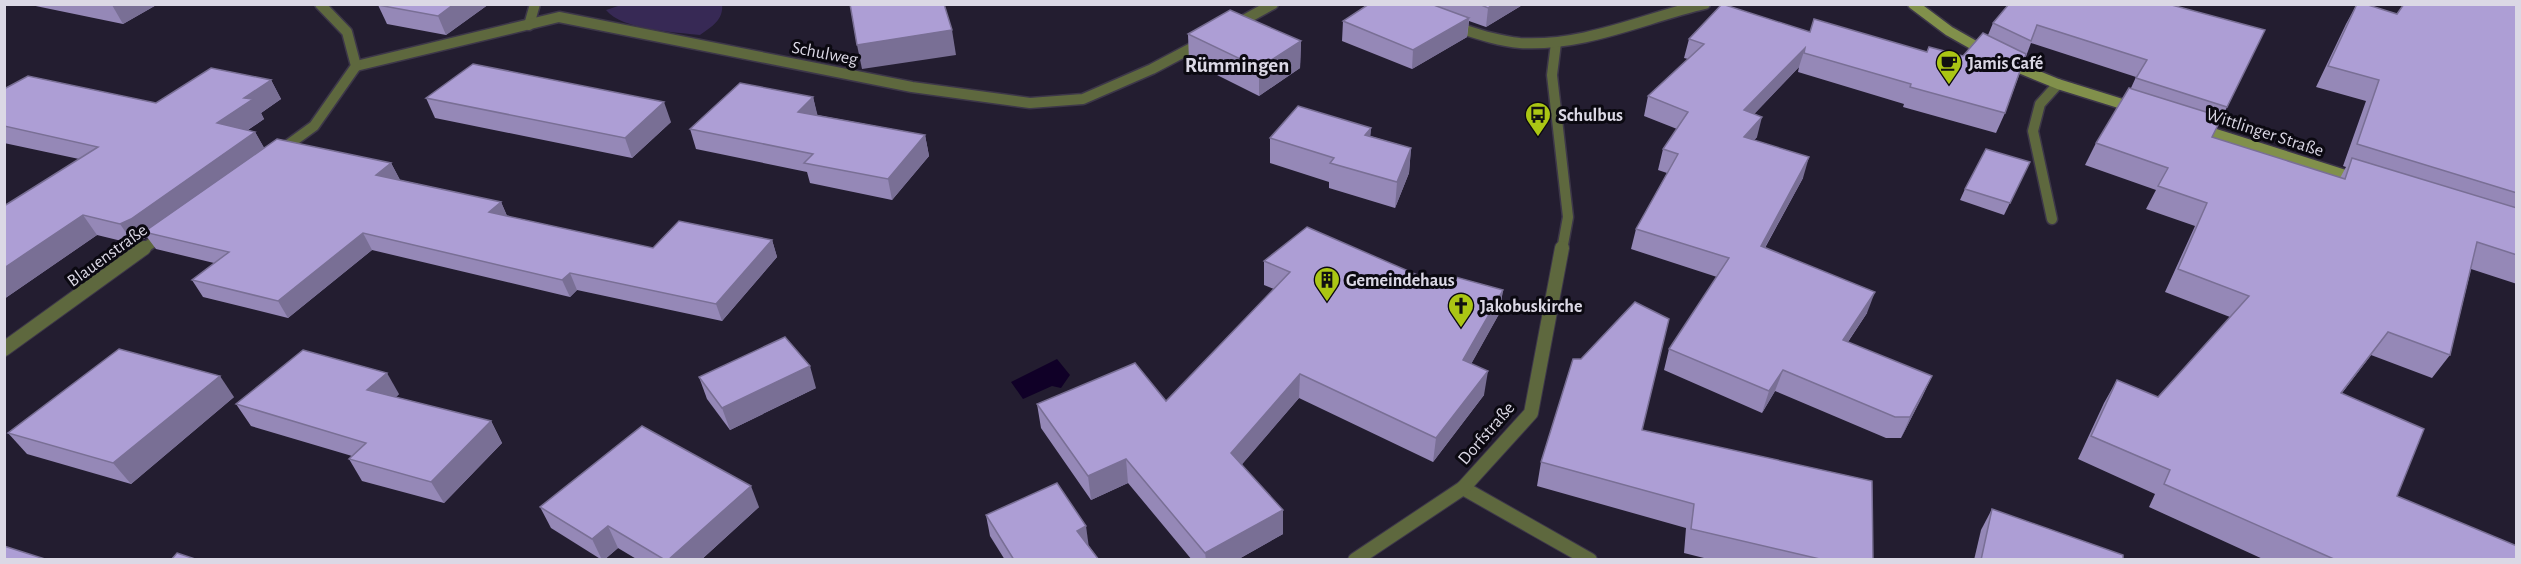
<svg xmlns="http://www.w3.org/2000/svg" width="2521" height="564" font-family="'Alegreya Sans',sans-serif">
	<rect width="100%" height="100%" fill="#231d30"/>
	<path fill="#372955" d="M 621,5 L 722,4 C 724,20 711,27 700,35 C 675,32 622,30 606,10 Z"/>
	<polygon fill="#100027" points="1057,359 1070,375 1061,388 1052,386 1023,399 1011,382"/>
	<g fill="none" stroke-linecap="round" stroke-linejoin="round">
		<defs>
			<polyline id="service" points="529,25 535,4"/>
			<g id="minor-far1">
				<polyline points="1235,25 1273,4"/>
				<polyline points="1556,43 1552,75 1568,217 1562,250"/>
				<polyline points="356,66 559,17 912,87 1030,103 1083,99 1152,69 1203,42"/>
				<polyline points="281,150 314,126 356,66 347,32 320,4"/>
				<polyline points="2052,219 2033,131 2040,104 2058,84"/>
				<polyline points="142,250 164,234"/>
			</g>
			<g id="minor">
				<polyline points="4,349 144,248"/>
				<polyline points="1463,488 1590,560"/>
				<polyline points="1355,560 1463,488 1531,413 1562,248"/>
			</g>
			<path id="tertiary" d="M 1453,26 C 1475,33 1497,41 1520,43 C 1584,47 1644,18 1705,4"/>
			<g id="secondary">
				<polyline points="1913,4 1949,31 1986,52"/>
				<polyline points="2007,63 2058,84 2135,108"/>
				<polyline points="2200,129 2358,179"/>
			</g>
		</defs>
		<use href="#service" stroke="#3d3749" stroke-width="13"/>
		<use href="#minor-far1" stroke="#3d3749" stroke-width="13"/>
		<use href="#minor" stroke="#3d3749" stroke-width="16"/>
		<use href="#tertiary" stroke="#3d3749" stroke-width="13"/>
		<use href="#secondary" stroke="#3d3749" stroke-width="13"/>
		<use href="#service" stroke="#5e683e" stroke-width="10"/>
		<use href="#minor-far1" stroke="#5e683e" stroke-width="10"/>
		<use href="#minor" stroke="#5e683e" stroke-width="14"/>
		<use href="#tertiary" stroke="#5e683e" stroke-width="10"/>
		<use href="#secondary" stroke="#81904b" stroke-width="10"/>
	</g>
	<g fill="#9588b7">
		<polygon points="26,4 158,4 123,24"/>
		<polygon points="379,4 489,4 446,35 387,24 378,5"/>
		<polygon points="1369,4 1524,4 1486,27 1469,21 1467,37 1412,69 1342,41 1343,21"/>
		<polygon points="2168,4 2227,107 2212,137 2340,178 2346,167 2343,166 2366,101 2316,87 2346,24 2357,4 2397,14 2517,4 2517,284 2471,269 2450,355 2432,378 2371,355 2342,393 2397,496 2517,560 2265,560 2149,507 2155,494 2078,459 2104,403 2117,380 2158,397 2230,317 2165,292 2195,226 2146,209 2156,190 2085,165 2096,143 2131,88 2136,77 2031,43 2005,113 1996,133 1903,107 1904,104 1798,72 1799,67 1754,114 1757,137 1754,140 1803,178 1765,248 1867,313 1848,342 1932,376 1922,397 1901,438 1886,438 1775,391 1762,413 1664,370 1669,349 1717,277 1631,249 1636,229 1667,173 1658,170 1663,149 1677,129 1644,116 1648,96 1688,59 1684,58 1689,39 1810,32 1927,52 1963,56 1988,35 1993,23"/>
		<polygon points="1188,34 1301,41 1300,68 1259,96 1189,61"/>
		<polygon points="271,80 281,99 261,113 264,119 248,130 255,132 264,148 391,163 400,180 501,202 507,216 653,248 772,240 777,257 722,321 577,290 570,297 372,250 288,318 203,297 192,280 214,263 156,249 147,237 134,244 97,235 4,299 4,206 79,159 4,143 4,89 156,103"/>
		<polygon points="813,97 817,115 925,135 929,156 892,200 810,183 807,172 696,149 690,129"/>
		<polygon points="426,98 671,122 632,158 435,118"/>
		<polygon points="1371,128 1370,136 1411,148 1409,173 1395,208 1329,188 1329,182 1270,163 1270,138"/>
		<polygon points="2030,162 2004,215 1960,200 1965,189"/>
		<polygon points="1264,261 1445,287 1503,290 1499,314 1471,364 1484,395 1433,462 1299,398 1242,464 1283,534 1237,560 1192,560 1128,483 1091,500 1041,428 1037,404 1166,401 1274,289 1264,285"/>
		<polygon points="699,377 816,388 730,430 707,399"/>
		<polygon points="399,394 396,397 491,421 502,443 444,503 362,481 349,459 352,456 251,426 236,404"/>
		<polygon points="234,397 131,484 27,454 8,433"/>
		<polygon points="1642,430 1873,560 1712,560 1684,553 1686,528 1537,486 1541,462"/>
		<polygon points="540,507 759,507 701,560 638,560 618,548 604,560 602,560 551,528"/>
		<polygon points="1992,509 2123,560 1974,560 1981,530"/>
		<polygon points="986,515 1089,546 1099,560 1005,560 990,536"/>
	</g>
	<g fill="#796f95">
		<polygon points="158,4 123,24 112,5"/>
		<polygon points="454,4 489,4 446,35 438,16"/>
		<polygon points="1493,4 1524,4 1486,27 1488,8"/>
		<polygon points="1469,18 1467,37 1412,69 1413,50"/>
		<polygon points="952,30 956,55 862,69 857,45"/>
		<polygon points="1301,41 1300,68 1259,96 1259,68"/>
		<polygon points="1805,48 1799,67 1739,130 1744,110"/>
		<polygon points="271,80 281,99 261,113 264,119 228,143 217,123 244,98"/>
		<polygon points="813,97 818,117 798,112"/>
		<polygon points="664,102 671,122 632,158 625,138"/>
		<polygon points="1762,117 1757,137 1738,157 1744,137"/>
		<polygon points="1371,128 1369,154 1365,135"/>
		<polygon points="255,132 266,151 144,232 147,237 134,244 120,224"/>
		<polygon points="925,135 929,156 892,200 888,179"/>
		<polygon points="1411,148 1409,173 1395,208 1397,182"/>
		<polygon points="1809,157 1803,178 1754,267 1761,246"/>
		<polygon points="391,163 400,180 376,175"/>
		<polygon points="501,202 508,218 489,212"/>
		<polygon points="83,215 97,235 4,299 4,268"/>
		<polygon points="363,233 372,250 288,318 278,301"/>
		<polygon points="772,240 777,257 722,321 716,304"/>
		<polygon points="570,273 577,290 570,297 562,280"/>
		<polygon points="1503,290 1499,314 1460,384 1463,360"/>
		<polygon points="1875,292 1867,313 1835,361 1843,340"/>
		<polygon points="2388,332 2371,355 2324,416 2341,393"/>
		<polygon points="810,366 816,388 730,430 722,408"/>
		<polygon points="1783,370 1775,391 1762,413 1769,391"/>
		<polygon points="1488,371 1484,395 1433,462 1436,438"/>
		<polygon points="387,373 399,394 380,411 367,390"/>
		<polygon points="1300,374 1299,398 1232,476 1231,453"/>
		<polygon points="220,376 234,397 131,484 113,463"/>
		<polygon points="1932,376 1922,397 1901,438 1910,417"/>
		<polygon points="491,421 502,443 444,503 431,482"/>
		<polygon points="1126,459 1128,483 1091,500 1088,476"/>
		<polygon points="751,486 759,507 701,560 668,560"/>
		<polygon points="1283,510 1283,534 1237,560 1206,560 1205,553"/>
		<polygon points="608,526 618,548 604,560 602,560 592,539"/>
		<polygon points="1086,526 1089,548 1077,531"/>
	</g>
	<g fill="#ad9ed5" stroke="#796f95" stroke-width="1.5">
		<polygon points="379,4 454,4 438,16 378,5"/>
		<polygon points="850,4 944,4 952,30 857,45"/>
		<polygon points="1369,4 1431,4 1469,18 1413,50 1343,21"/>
		<polygon points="1479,4 1493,4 1488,8"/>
		<polygon points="1722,4 1810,32 1814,19 1927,52 1929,47 1963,56 1983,33 2026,54 2005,113 1910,87 1911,84 1804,53 1805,48 1744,110 1762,117 1744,137 1809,157 1761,246 1875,292 1843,340 1932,376 1910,417 1895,417 1783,370 1769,391 1669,349 1729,258 1636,229 1678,154 1663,149 1688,112 1648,96 1704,44 1689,39"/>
		<polygon points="2009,4 2168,4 2265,30 2227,107 2136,78 2147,60 2037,25 2031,41 1993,23"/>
		<polygon points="2357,4 2365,4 2397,14 2404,4 2517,4 2517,193 2357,144 2379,80 2328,66"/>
		<polygon points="1230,10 1301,41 1259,68 1188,34"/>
		<polygon points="473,64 664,102 625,138 426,98"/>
		<polygon points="211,68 271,80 244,98 253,99 217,123 255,132 131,219 120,224 83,215 4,268 4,206 98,147 4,126 4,89 28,76 156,103"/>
		<polygon points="740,83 813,97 798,112 925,135 888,179 804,163 813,154 690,129"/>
		<polygon points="2129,88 2222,117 2212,137 2345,179 2352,158 2517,208 2517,255 2477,242 2450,355 2388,332 2341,393 2424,429 2397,496 2517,546 2517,560 2336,560 2164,484 2170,470 2091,436 2117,380 2158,397 2249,296 2178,269 2207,203 2158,186 2168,168 2096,143"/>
		<polygon points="1298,106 1371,128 1365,135 1411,148 1397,182 1330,163 1334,158 1270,138"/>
		<polygon points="277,139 391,163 376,175 501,202 489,212 653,248 679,221 772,240 716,304 570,273 562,280 363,233 278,301 192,280 229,252 144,232"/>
		<polygon points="1986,149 2030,162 2010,203 1965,189"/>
		<polygon points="1307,227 1445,287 1452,276 1503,290 1463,360 1488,371 1436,438 1300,374 1231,453 1283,510 1205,553 1126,459 1088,476 1037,404 1135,363 1166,401 1290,272 1264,261"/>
		<polygon points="1635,302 1669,319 1642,430 1872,481 1873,560 1824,560 1691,529 1694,504 1541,462 1573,359 1581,359"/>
		<polygon points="785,337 810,366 722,408 699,377"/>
		<polygon points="119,349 220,376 113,463 8,433"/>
		<polygon points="303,350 387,373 367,390 491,421 431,482 349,459 366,443 236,404"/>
		<polygon points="642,426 751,486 668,560 665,560 608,526 592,539 540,507"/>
		<polygon points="1057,483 1086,526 1077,531 1099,560 1014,560 986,515"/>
		<polygon points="1992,509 2123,555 2123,560 1981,560"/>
		<polygon points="4,546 48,560 4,560"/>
		<polygon points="177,553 198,560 171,560"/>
	</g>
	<defs>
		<symbol id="cafe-pin" viewBox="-11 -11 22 30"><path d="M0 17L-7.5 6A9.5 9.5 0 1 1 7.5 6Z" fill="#abc614" stroke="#0b0911"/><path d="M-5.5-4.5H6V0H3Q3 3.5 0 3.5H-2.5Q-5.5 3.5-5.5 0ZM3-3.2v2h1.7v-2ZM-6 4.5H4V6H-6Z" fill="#111"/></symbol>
		<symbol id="bus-pin" viewBox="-11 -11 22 30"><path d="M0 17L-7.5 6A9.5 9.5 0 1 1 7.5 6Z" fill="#abc614" stroke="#0b0911"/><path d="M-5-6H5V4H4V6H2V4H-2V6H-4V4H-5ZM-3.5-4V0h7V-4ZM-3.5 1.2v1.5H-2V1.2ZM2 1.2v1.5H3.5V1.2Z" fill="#111"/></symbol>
		<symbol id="building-pin" viewBox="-11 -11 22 30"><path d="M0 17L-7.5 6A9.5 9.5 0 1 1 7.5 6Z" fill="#abc614" stroke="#0b0911"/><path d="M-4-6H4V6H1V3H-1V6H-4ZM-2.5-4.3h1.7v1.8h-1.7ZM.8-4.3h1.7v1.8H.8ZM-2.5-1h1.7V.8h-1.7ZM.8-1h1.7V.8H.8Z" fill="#111"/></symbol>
		<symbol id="church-pin" viewBox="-11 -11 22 30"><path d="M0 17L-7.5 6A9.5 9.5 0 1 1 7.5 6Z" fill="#abc614" stroke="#0b0911"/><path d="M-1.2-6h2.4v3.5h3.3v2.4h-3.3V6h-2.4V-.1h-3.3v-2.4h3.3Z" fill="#111"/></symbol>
	</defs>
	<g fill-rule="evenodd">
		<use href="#cafe-pin" x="1934" y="48" width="30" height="40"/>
		<use href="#bus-pin" x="1523" y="100" width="30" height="40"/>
		<use href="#building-pin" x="1312" y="265" width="30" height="40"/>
		<use href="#church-pin" x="1446" y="291" width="30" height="40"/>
	</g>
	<g text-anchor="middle" stroke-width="6" stroke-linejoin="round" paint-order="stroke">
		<g font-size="18" fill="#dbd8e5" stroke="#0b0911">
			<text transform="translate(825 53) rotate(11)" y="6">Schulweg</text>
			<text transform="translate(2265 132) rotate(18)" y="6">Wittlinger Straße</text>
			<text transform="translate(107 255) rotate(-36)" y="6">Blauenstraße</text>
			<text transform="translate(1486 433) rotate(-49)" y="6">Dorfstraße</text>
		</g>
		<g font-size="18" font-weight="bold" fill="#dbd8e5" stroke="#0b0911" text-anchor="start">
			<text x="1968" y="69">Jamis Café</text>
			<text x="1558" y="121">Schulbus</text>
			<text x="1346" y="286">Gemeindehaus</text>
			<text x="1480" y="312">Jakobuskirche</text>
		</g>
		<g font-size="21" font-weight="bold" fill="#dbd8e5" stroke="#0b0911">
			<text x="1237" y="72">Rümmingen</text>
		</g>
	</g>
	<rect width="2521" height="564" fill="none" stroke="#dbd8e5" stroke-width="12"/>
</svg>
